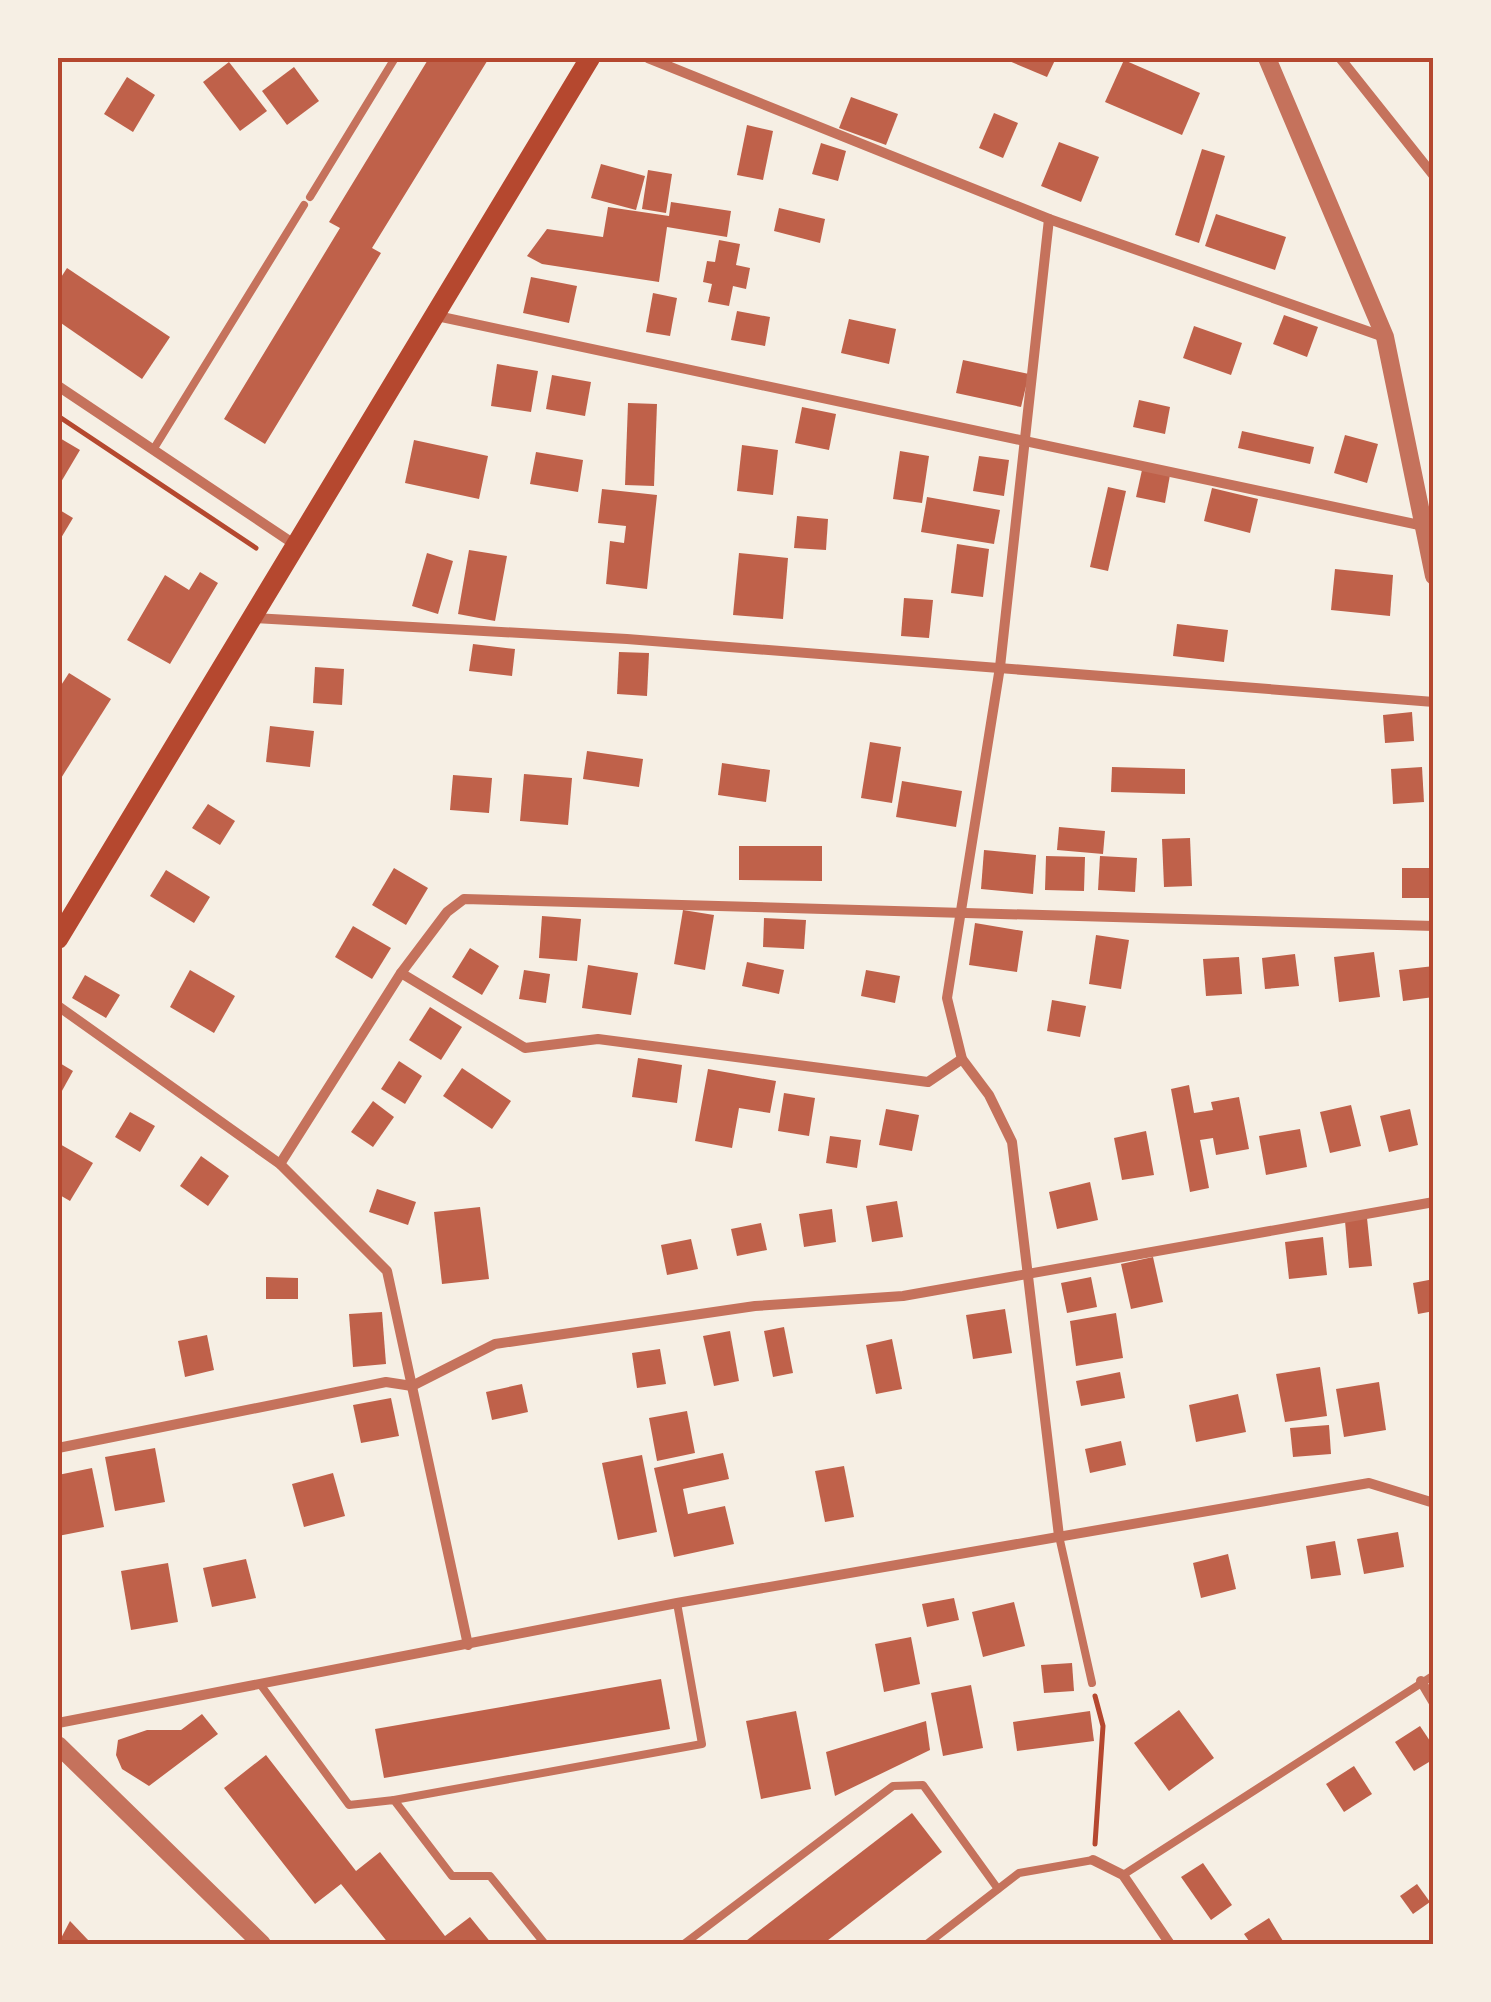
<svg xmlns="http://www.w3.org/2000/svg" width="1491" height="2002" font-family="'DM Sans',sans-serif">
	<rect width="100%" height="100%" fill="#f6efe4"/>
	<g fill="#bf614a">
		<polygon points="429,58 489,58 372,248 381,253 265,444 224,419 340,228 329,222"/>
		<polygon points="1002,58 1056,58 1047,77"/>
		<polygon points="1124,60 1200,93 1182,135 1105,102"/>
		<polygon points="229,62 267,111 240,131 203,82"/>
		<polygon points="294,67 319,101 287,125 262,91"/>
		<polygon points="127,77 155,95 133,132 104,114"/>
		<polygon points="851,97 898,114 886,145 839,128"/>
		<polygon points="994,113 1018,123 1003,158 979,148"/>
		<polygon points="747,125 773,131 763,180 737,175"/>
		<polygon points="1059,142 1099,157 1081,202 1041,186"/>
		<polygon points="821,143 846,151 838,181 812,174"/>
		<polygon points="1202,149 1225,156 1199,243 1175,235"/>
		<polygon points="601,164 645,176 636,210 591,198"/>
		<polygon points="648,170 672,174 666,213 642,209"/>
		<polygon points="671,202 731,211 727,237 667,227 659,282 542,264 527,256 547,229 603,237 608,207 669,216"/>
		<polygon points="779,208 825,219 820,243 774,231"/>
		<polygon points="1216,214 1286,237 1275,270 1205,246"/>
		<polygon points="719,240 740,244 736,265 750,268 746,289 733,286 729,306 708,302 712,284 703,282 707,261 715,262"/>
		<polygon points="67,268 170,337 142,379 58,321 58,282"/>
		<polygon points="531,277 577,286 569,323 523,313"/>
		<polygon points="653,293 677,298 670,336 646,332"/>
		<polygon points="737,311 770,317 765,346 731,340"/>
		<polygon points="1284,315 1318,327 1307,357 1273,344"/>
		<polygon points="849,319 896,329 889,364 841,353"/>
		<polygon points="1194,326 1242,343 1231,375 1183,358"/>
		<polygon points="963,360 1029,374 1021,407 956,393"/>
		<polygon points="497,364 538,371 531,412 491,406"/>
		<polygon points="552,375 591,382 585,416 546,409"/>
		<polygon points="1139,400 1170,407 1165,434 1133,427"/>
		<polygon points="628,403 657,404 654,486 625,485"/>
		<polygon points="802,407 836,414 829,450 795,443"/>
		<polygon points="1242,431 1314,447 1310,464 1238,448"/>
		<polygon points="1345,435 1378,444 1367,483 1334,473"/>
		<polygon points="58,437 80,450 58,487"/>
		<polygon points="414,440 488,456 479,499 405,483"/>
		<polygon points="742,445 778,450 773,495 737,491"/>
		<polygon points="900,451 929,456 922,503 893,499"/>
		<polygon points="536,452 583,460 578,492 530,484"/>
		<polygon points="979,456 1009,460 1004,496 973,491"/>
		<polygon points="1142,470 1170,475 1165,503 1136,497"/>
		<polygon points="1108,487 1126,491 1108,571 1090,567"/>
		<polygon points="1212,488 1258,499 1250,533 1204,521"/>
		<polygon points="602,489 657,495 647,589 606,584 610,541 624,543 626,526 598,523"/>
		<polygon points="927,497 1000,510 994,544 921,532"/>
		<polygon points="58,509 73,518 58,543"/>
		<polygon points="797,516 828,519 826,550 794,548"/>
		<polygon points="957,544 989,549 983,597 951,593"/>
		<polygon points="469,550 507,556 495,621 458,614"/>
		<polygon points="427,553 453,561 438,614 412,606"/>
		<polygon points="739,553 788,558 783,619 733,615"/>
		<polygon points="1335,569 1393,575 1390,616 1331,610"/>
		<polygon points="200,572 218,583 170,664 127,640 165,575 189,590"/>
		<polygon points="904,598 933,600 929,638 901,636"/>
		<polygon points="1177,624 1228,630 1224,662 1173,656"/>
		<polygon points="473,644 515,649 512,676 469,671"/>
		<polygon points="619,652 649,653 647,696 617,694"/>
		<polygon points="315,667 344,669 342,705 313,703"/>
		<polygon points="69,673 111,699 58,783 58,690"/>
		<polygon points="1412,712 1414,741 1385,743 1383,715"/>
		<polygon points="270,726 314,731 310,767 266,762"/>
		<polygon points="870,742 901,747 892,803 861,798"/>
		<polygon points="587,751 643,759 639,787 583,779"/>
		<polygon points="722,763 770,770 766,802 718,795"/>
		<polygon points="1112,767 1185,769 1185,794 1111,792"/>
		<polygon points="1422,767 1424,802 1393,804 1391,769"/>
		<polygon points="524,774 572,778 568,825 520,821"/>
		<polygon points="453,775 492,778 489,813 450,810"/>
		<polygon points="902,781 962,791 956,827 896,817"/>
		<polygon points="208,804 235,821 220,845 192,828"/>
		<polygon points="1059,827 1105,831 1103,854 1057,850"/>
		<polygon points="1190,838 1192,886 1164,887 1162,839"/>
		<polygon points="739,846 822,846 822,881 739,880"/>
		<polygon points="984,850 1036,855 1033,894 981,889"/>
		<polygon points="1046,856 1085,857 1084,891 1045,890"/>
		<polygon points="1100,856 1137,858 1135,892 1098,890"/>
		<polygon points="394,868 428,888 406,925 372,905"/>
		<rect x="1402" y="868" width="32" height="30"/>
		<polygon points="166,870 210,897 194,923 150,896"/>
		<polygon points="683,910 714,915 705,970 674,964"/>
		<polygon points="542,916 581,919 577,961 539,958"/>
		<polygon points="764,918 806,920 804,949 763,947"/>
		<polygon points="975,923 1023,931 1017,972 969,965"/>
		<polygon points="353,926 391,948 372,979 335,957"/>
		<polygon points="1096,935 1129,940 1121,989 1089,984"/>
		<polygon points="470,948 499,966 482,995 452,977"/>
		<polygon points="1374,952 1380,997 1339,1002 1334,957"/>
		<polygon points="1295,954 1299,986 1265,989 1262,958"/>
		<polygon points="1239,957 1242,994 1206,996 1203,959"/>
		<polygon points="747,962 784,970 779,994 742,986"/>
		<polygon points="588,965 638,973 631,1015 582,1008"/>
		<polygon points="1434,966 1434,997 1403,1001 1399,970"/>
		<polygon points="190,970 235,996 214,1033 170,1007"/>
		<polygon points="524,970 550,974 546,1003 519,999"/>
		<polygon points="866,970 900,976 895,1003 861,996"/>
		<polygon points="85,975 120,995 106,1018 72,998"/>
		<polygon points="1052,1000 1086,1006 1080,1037 1047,1031"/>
		<polygon points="430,1007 462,1027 441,1060 409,1040"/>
		<polygon points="638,1058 682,1065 677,1103 632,1097"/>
		<polygon points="399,1061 422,1076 405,1104 381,1089"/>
		<polygon points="58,1062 73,1071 58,1098"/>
		<polygon points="462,1068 511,1101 492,1129 443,1096"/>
		<polygon points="708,1069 776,1081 770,1113 739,1108 732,1148 695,1141"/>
		<polygon points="1189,1085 1194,1113 1213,1110 1211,1102 1239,1097 1249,1149 1216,1155 1213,1138 1200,1140 1209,1188 1190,1192 1171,1089"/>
		<polygon points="784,1093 815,1098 809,1136 778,1131"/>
		<polygon points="373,1101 394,1117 373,1147 351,1132"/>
		<polygon points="1351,1105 1361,1146 1330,1153 1320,1112"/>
		<polygon points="886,1109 919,1115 912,1151 879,1145"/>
		<polygon points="1410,1109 1418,1145 1389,1152 1380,1116"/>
		<polygon points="130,1112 155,1126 140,1152 115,1137"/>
		<polygon points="1300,1129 1307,1167 1266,1175 1259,1136"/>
		<polygon points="1146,1131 1154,1175 1122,1180 1114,1138"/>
		<polygon points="830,1136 861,1140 857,1168 826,1163"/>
		<polygon points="58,1143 93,1163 70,1201 58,1194"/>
		<polygon points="201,1156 229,1176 208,1206 180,1186"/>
		<polygon points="1090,1182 1098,1220 1057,1229 1049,1192"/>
		<polygon points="377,1189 416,1202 408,1225 369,1212"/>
		<polygon points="897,1201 903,1237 872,1242 866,1206"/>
		<polygon points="480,1207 489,1279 442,1284 434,1212"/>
		<polygon points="832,1209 836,1242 804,1247 799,1214"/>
		<polygon points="1367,1218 1372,1266 1349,1268 1345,1221"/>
		<polygon points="761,1223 767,1250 737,1256 731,1229"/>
		<polygon points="1323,1237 1327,1275 1289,1279 1285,1242"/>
		<polygon points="691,1239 698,1269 667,1275 661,1245"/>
		<polygon points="1153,1257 1163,1302 1131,1309 1121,1264"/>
		<polygon points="266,1277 298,1278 298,1299 266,1299"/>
		<polygon points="1091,1277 1097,1307 1067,1313 1061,1283"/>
		<polygon points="1434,1279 1434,1311 1418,1314 1413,1283"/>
		<polygon points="1005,1309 1012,1353 973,1359 966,1315"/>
		<polygon points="382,1312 386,1364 353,1367 349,1314"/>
		<polygon points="1116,1313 1123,1358 1076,1366 1070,1321"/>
		<polygon points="784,1327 793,1373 773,1377 764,1331"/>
		<polygon points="730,1331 739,1381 714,1386 703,1336"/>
		<polygon points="207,1335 214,1370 185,1377 178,1341"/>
		<polygon points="892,1339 902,1389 876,1394 866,1345"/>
		<polygon points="660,1349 666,1384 637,1388 632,1353"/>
		<polygon points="1320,1367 1327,1416 1285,1422 1276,1374"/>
		<polygon points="1120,1372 1125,1398 1081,1406 1076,1381"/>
		<polygon points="1379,1382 1386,1430 1344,1437 1336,1389"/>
		<polygon points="522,1384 528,1412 492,1420 486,1392"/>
		<polygon points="1238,1394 1246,1432 1196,1442 1189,1405"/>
		<polygon points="391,1398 399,1436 361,1443 353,1405"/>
		<polygon points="687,1411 695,1453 657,1461 649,1418"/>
		<polygon points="1329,1425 1331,1454 1293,1457 1290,1428"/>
		<polygon points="1121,1441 1126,1465 1090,1473 1085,1449"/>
		<polygon points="155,1448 165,1502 115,1511 105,1457"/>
		<polygon points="723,1453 729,1479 683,1489 688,1514 725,1506 734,1544 674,1557 654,1468"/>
		<polygon points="642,1455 657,1532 618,1540 602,1463"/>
		<polygon points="844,1466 854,1517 825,1522 815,1471"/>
		<polygon points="92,1468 104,1527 58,1536 58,1475"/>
		<polygon points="333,1473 345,1516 304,1527 292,1484"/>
		<polygon points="1398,1532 1404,1567 1364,1574 1357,1539"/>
		<polygon points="1335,1541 1341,1575 1311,1579 1306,1546"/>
		<polygon points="1228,1554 1236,1589 1201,1598 1193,1563"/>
		<polygon points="246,1559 256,1598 212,1607 203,1568"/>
		<polygon points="168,1563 178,1622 131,1630 121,1571"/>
		<polygon points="954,1598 959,1620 927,1627 922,1604"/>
		<polygon points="1014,1602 1025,1646 983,1657 972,1612"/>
		<polygon points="911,1637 920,1684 884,1692 875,1644"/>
		<polygon points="1072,1663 1074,1691 1044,1693 1041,1665"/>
		<polygon points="661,1679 670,1729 384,1778 375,1729"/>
		<polygon points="971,1685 983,1748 943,1756 931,1693"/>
		<polygon points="1179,1710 1214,1758 1169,1791 1134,1743"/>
		<polygon points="796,1711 811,1789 761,1799 746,1721"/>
		<polygon points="1090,1711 1094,1741 1017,1751 1013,1722"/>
		<polygon points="202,1714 218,1734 149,1786 122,1769 116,1755 118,1740 147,1730 181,1730"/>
		<polygon points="926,1721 930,1750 835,1796 826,1752"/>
		<polygon points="1420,1726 1434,1747 1434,1759 1414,1771 1395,1742"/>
		<polygon points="266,1755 356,1871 380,1852 445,1936 470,1917 492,1944 389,1944 341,1884 315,1904 224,1788"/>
		<polygon points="1354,1766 1372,1794 1344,1812 1326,1784"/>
		<polygon points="912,1813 942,1852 823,1944 742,1944"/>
		<polygon points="1203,1863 1232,1905 1211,1920 1181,1877"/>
		<polygon points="1417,1884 1430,1902 1413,1914 1400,1896"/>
		<polygon points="1269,1918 1283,1941 1251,1944 1244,1934"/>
		<polygon points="70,1921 89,1941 85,1944 58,1944"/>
	</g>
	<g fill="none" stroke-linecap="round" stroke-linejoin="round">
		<g stroke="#b5482f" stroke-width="5">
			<polyline points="58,416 256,548"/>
			<polyline points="1095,1844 1103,1726 1095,1696"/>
		</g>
		<g stroke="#c5725c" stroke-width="8">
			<polyline points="310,197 395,58"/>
			<polyline points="153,450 304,205"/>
			<polyline points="1059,1536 1092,1683"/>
			<polyline points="260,1684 349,1805 394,1800 452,1876 490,1876 545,1944"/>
			<polyline points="394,1800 702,1744 677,1603"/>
			<polyline points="1123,1875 1434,1675"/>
			<polyline points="684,1944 893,1786 923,1785 998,1889"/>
			<polyline points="927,1944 1019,1873 1093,1860"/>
		</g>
		<g stroke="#c5725c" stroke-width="10">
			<polyline points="648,58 1049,219 1384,337"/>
			<polyline points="1340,58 1434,176"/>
			<polyline points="1049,219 1000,667 947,998 962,1059 989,1095 1012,1142 1059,1536"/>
			<polyline points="437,316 1424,526"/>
			<polyline points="58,386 294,544"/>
			<polyline points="253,618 627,639 1434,702"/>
			<polyline points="401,973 525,1048 598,1039 928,1082 962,1059"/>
			<polyline points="58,1006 280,1164 387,1271 468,1645"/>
			<polyline points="280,1164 401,973 447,912 464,899 1434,926"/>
			<polyline points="58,1448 386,1382 412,1386 495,1344 755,1306 903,1296 1434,1202"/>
			<polyline points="1421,1681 1434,1703"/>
			<polyline points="58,1723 677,1603 1369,1483 1434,1503"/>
			<polyline points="1093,1860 1123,1875 1170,1944"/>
		</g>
		<g stroke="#c5725c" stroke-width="18">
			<polyline points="1267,58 1385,337 1434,576"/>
			<polyline points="58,1745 262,1944"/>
		</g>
		<polyline stroke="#b5482f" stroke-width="20" points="58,939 590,58"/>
	</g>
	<rect width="1491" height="2002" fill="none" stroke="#f6efe4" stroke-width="120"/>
	<rect x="60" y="60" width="1371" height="1882" fill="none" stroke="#b5482f" stroke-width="4"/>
</svg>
